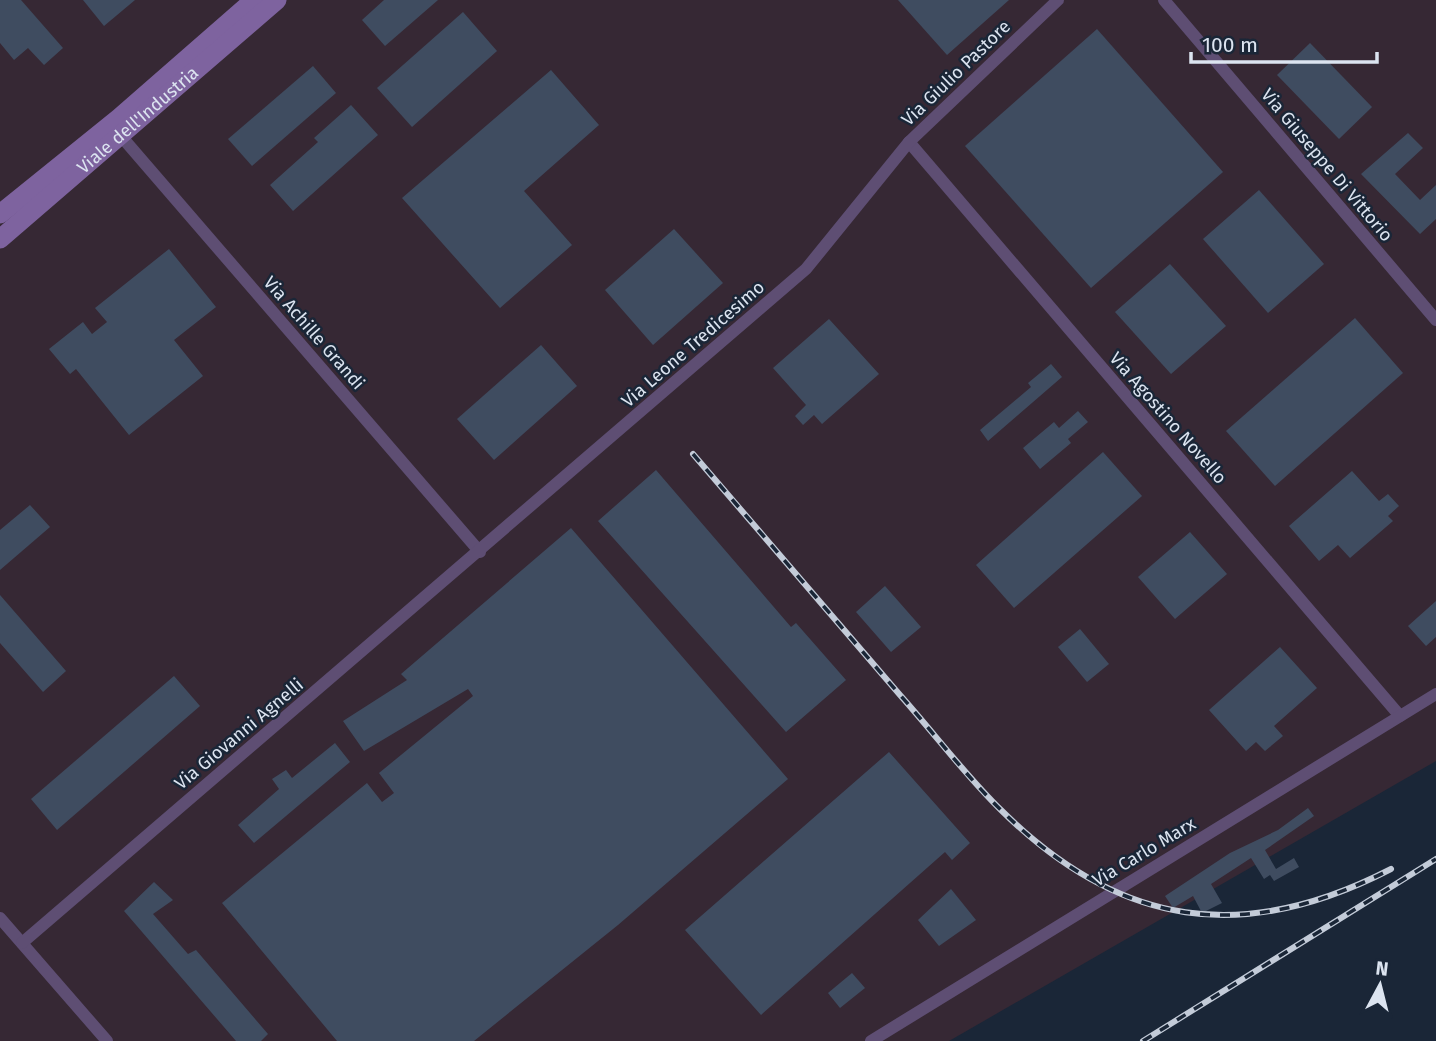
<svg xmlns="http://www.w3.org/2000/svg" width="1436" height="1041" font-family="'Fira Sans',sans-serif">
	<rect width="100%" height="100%" fill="#1a2637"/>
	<polygon fill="#362834" points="0,0 1436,0 1436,761 949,1041 0,1041"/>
	<g fill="#3f4c60">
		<polygon points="0,0 21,0 63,48 44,65 28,48 14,60 0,43"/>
		<polygon points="83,0 135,0 104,26"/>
		<polygon points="384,0 438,0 385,46 362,20"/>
		<polygon points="898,0 1009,0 947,55"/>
		<polygon points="463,12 497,51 412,127 377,88"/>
		<polygon points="1097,29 1223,172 1091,288 965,146"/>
		<polygon points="1310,43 1372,107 1339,139 1277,75"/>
		<polygon points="313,66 336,93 252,166 228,139"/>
		<polygon points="551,70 599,125 524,191 572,245 500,308 402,198"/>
		<polygon points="351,105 378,135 293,211 270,185 318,142 314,138"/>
		<polygon points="1408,133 1423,148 1395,174 1420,200 1436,185 1436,219 1420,234 1361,174"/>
		<polygon points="1259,190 1324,264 1268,313 1203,239"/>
		<polygon points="674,229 723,283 653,345 605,290"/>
		<polygon points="169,249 216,307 174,340 203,376 129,435 76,369 70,374 49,349 83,322 92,334 107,322 95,308"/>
		<polygon points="1170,264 1226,326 1171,374 1115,312"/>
		<polygon points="1355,318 1403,373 1275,486 1226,431"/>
		<polygon points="829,319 879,374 822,424 814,415 803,425 795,416 806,405 773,368"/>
		<polygon points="541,345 577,386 494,460 457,419"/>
		<polygon points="1051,364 1062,377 988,441 980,430 1031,387 1028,383"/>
		<polygon points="1078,411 1088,422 1068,439 1071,443 1040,469 1023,448 1054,422 1059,428"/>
		<polygon points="1103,452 1142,496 1014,608 976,565"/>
		<polygon points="656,470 791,627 796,623 846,680 786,732 598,521"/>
		<polygon points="1352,471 1379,501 1388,494 1399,506 1388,516 1393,521 1350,558 1338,545 1319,561 1289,526"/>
		<polygon points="30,505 50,527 0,570 0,530"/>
		<polygon points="571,528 788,779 618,925 474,1041 337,1041 222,903 367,783 382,802 394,793 379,773 473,696 468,689 364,751 343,721 407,680 401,674"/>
		<polygon points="1190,532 1227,574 1175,619 1138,577"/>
		<polygon points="885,586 921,627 891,652 856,612"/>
		<polygon points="0,595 66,671 43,692 0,643"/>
		<polygon points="1436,601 1436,637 1426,646 1408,626"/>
		<polygon points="1080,629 1109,664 1087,682 1058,647"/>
		<polygon points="1280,647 1317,688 1274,726 1283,736 1265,751 1256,742 1246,751 1209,710"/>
		<polygon points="174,676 200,706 57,830 31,799"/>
		<polygon points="335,743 350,762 254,843 238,825 279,789 272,779 286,770 292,778"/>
		<polygon points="889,752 970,843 952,860 945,852 761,1015 685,930"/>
		<polygon points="1308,808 1314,816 1265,850 1276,869 1294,858 1299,867 1274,881 1270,875 1264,879 1251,858 1211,884 1222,903 1202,913 1193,896 1173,908 1165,896 1230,853 1278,830"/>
		<polygon points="154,882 173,900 153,914 188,954 196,950 268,1034 261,1041 236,1041 124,911"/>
		<polygon points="951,889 976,920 939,946 918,920"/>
		<polygon points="852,973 865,988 840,1008 828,993"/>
	</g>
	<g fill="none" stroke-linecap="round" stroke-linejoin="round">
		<g stroke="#5e4e73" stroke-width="12">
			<polyline points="1164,0 1436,320"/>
			<polyline points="121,136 480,552"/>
			<polyline points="909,142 1400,716"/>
			<polyline points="0,918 107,1041"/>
			<polyline points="22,943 806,269 909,142 1058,0"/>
			<polyline points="871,1041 1436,694"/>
		</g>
		<g stroke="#7e639f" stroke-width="19">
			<polyline points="0,214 119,118 254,0"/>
			<path id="s1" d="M 0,239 L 277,0"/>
		</g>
		<defs>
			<g id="rail">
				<path d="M 693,454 C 762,534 831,615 900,695 C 934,733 965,775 1001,810 C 1120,928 1244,945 1391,869"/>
				<polyline points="1143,1041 1436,859"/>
			</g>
		</defs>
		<use href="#rail" stroke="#c3cbd8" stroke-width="6"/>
		<use href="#rail" stroke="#1a2637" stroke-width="3.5" stroke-dasharray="10" stroke-linecap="butt"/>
	</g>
	<g text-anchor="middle" stroke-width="5" stroke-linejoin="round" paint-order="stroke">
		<g font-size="18" fill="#dce4f0" stroke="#1a2637">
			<text transform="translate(956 73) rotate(-44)" y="6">Via Giulio Pastore</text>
			<text dy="6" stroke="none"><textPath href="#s1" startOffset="182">Viale dell'Industria</textPath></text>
			<text transform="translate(1327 165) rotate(50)" y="6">Via Giuseppe Di Vittorio</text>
			<text transform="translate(314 333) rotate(49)" y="6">Via Achille Grandi</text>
			<text transform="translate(693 344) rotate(-41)" y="6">Via Leone Tredicesimo</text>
			<text transform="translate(1168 418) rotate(49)" y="6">Via Agostino Novello</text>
			<text transform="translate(239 734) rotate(-40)" y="6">Via Giovanni Agnelli</text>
			<text transform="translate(1144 852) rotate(-31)" y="6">Via Carlo Marx</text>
		</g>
	</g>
	<g transform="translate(1380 985) rotate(7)" stroke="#1a2637" stroke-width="5" paint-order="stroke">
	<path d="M0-5L12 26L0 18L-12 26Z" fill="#dce4f0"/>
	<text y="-10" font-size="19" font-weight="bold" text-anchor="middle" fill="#dce4f0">N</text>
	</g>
	<path d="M1191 52v10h186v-10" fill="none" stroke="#dce4f0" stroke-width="3.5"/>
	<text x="1202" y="52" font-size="21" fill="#dce4f0" stroke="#1a2637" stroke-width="5" paint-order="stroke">100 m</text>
</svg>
